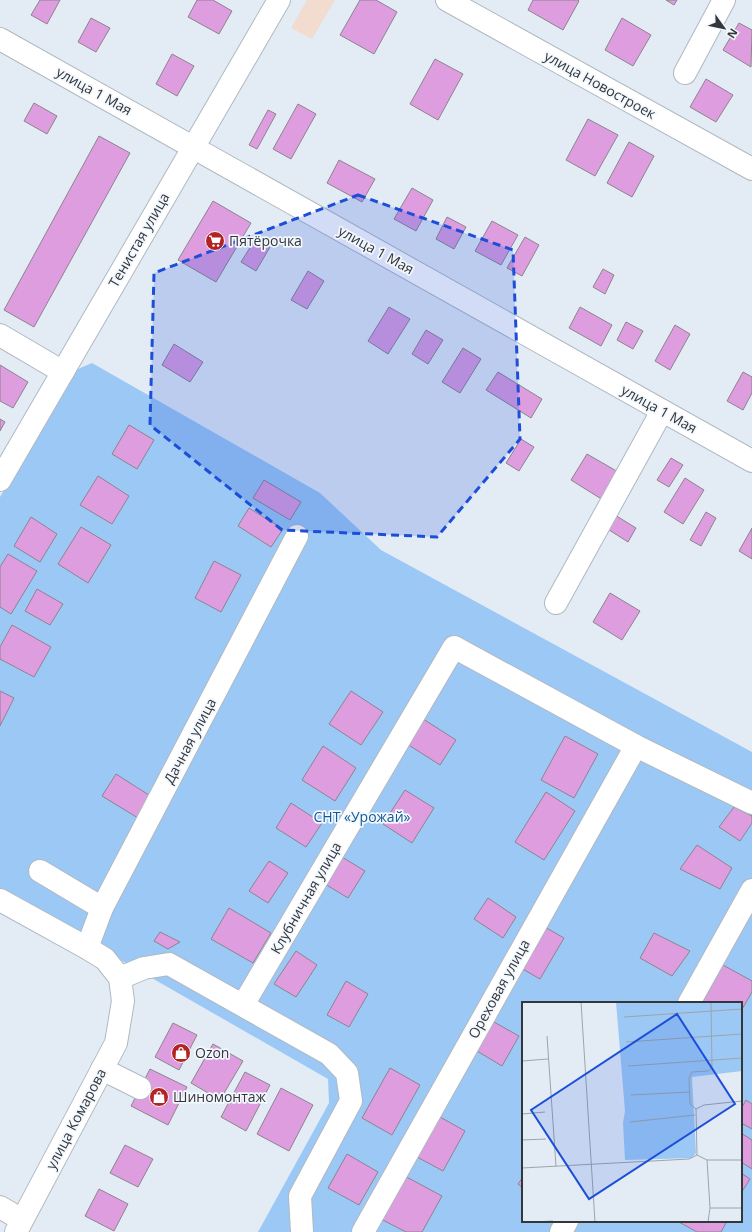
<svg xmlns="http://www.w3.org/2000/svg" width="752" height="1232" font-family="'Open Sans',sans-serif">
	<rect width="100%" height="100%" fill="#e3ecf5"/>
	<polygon fill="#f2dccf" points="307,0 335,0 312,39 291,28"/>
	<path fill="#9cc8f6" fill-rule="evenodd" d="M 92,363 L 320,493 L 381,550 L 752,752 L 752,1232 L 258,1232 L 329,1103 L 328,1079 L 0,891 L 0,497 L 71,372 ZM 523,1003 L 741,1003 L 741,1221 L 523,1221 Z"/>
	<g fill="#de9ddf" stroke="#8c848c">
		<polygon points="40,0 60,0 47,24 31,15"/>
		<polygon points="197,0 213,0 232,11 219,34 188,17"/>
		<polygon points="360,0 376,0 397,12 374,54 340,35"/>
		<polygon points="533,0 578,0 579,1 563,30 528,10"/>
		<polygon points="666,0 677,0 674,5"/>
		<polygon points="91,18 110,28 96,52 78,42"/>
		<polygon points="622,18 651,35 633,66 605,50"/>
		<polygon points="739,23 752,30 751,67 723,50"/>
		<polygon points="172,54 194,66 177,96 156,84"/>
		<polygon points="435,59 463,74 438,120 410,104"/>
		<polygon points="706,79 733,95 716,122 690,107"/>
		<polygon points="34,103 57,116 47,134 24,121"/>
		<polygon points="298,104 316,114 291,159 273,149"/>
		<polygon points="268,110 276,114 257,149 249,145"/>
		<polygon points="588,119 618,135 595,176 566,160"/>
		<polygon points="99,136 130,153 34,327 4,310"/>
		<polygon points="629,142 654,156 632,197 607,183"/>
		<polygon points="339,160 375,179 362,202 327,183"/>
		<polygon points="412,188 433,200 416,231 394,219"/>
		<polygon points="213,201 251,223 216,282 178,260"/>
		<polygon points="447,217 466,227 454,249 436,239"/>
		<polygon points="492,221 518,235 501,265 475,251"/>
		<polygon points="525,237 539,245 522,276 507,268"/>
		<polygon points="256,238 270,247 256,271 241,262"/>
		<polygon points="603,269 614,275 605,294 593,287"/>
		<polygon points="308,271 324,281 307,309 291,300"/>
		<polygon points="389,307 410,319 388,354 368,341"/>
		<polygon points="580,307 612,325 601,346 569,328"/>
		<polygon points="626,322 643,331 633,349 617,340"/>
		<polygon points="675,325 690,334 670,370 655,361"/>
		<polygon points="426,330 443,340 428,364 412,354"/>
		<polygon points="174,344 203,362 190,382 162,365"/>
		<polygon points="463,348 481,359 460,393 442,382"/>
		<polygon points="0,365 28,382 13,408 0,401"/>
		<polygon points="498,372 542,399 531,418 486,390"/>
		<polygon points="743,372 752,377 752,393 743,410 727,401"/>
		<polygon points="0,419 5,422 0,431"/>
		<polygon points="129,425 154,440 137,469 112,454"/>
		<polygon points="521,439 534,447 519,471 506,463"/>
		<polygon points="587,454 620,473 603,500 571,480"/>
		<polygon points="671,458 683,465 669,487 657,480"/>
		<polygon points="98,476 129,496 112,524 80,505"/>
		<polygon points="685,478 704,490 683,524 664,512"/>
		<polygon points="264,480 301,502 290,520 253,498"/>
		<polygon points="249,508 283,529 271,547 238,526"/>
		<polygon points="706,512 716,518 701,546 690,540"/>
		<polygon points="615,515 636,528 628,542 606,528"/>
		<polygon points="31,517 57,534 40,562 14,546"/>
		<polygon points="81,527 111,545 88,583 58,564"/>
		<polygon points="752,528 752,559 739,551"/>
		<polygon points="8,554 37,571 11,614 0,607 0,567"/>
		<polygon points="214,561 241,575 221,612 195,598"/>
		<polygon points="37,589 63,604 50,625 25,611"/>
		<polygon points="610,593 640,611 622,640 593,622"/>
		<polygon points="12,625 51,647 34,677 0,659 0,647"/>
		<polygon points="0,691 14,698 0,726"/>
		<polygon points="351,691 383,712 361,745 329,724"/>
		<polygon points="420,717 456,740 440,765 404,742"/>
		<polygon points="565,736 598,754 574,798 541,780"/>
		<polygon points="323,746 356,768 335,801 302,780"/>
		<polygon points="116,774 152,797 138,818 102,796"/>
		<polygon points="405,790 434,808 412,843 383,824"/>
		<polygon points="546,792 575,811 544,860 515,842"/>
		<polygon points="291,803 322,823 306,847 276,828"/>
		<polygon points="734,807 752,816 752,823 740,841 719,827"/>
		<polygon points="697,845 732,868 720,889 680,869"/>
		<polygon points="342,857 365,871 348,898 325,884"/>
		<polygon points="269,861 288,873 268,903 249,891"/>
		<polygon points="488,898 516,917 503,938 474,919"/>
		<polygon points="229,908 271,933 253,963 211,939"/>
		<polygon points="543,926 564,938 540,979 519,967"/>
		<polygon points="160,932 180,942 168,949 154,941"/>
		<polygon points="654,933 690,951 672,976 640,958"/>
		<polygon points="296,951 317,965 296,997 274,984"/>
		<polygon points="723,965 752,981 752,992 741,1011 741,1003 702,1003"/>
		<polygon points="346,981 368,994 349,1027 327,1015"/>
		<polygon points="494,1022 519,1036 502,1066 477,1051"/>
		<polygon points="173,1023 197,1035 179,1070 155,1057"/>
		<polygon points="213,1044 243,1061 220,1100 191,1083"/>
		<polygon points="390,1068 420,1085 392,1135 362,1118"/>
		<polygon points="150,1069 187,1087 168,1125 131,1106"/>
		<polygon points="245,1072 270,1085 246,1131 221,1117"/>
		<polygon points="281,1088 313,1105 289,1151 257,1134"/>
		<polygon points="746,1100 752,1104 752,1129 741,1123 741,1109"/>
		<polygon points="440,1117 465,1131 443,1171 417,1157"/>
		<polygon points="741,1133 752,1140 752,1169 741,1162"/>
		<polygon points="125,1145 153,1159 138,1187 110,1173"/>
		<polygon points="347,1154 378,1172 359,1205 328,1188"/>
		<polygon points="741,1173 750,1179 741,1193"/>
		<polygon points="401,1174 442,1196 422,1232 406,1232 377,1217"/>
		<polygon points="523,1177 523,1188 518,1184"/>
		<polygon points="99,1189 128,1204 114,1231 85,1216"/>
		<polygon points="677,1221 727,1221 721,1232 697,1232"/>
	</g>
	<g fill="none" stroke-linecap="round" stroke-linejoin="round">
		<defs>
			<g id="minor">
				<polyline points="447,0 752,169"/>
				<polyline points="0,39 752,461"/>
				<polyline points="685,73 724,0"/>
				<polyline points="0,335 63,372"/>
				<polyline points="0,480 279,0"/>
				<polyline points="556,603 662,411"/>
				<polyline points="40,871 102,908"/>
				<polyline points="0,900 87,948 105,959 120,978 123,1001 116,1043 16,1232"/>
				<polyline points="87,948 102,908 297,536"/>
				<polyline points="120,978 144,968 169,964 329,1054 347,1073 351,1101 300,1196 302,1232"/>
				<polyline points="689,1003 752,890"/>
				<polyline points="243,1005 454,647 636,746 752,803"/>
				<polyline points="102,1069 140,1088"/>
				<polyline points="0,1207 22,1220"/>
				<polyline points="363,1232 636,746"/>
				<polyline points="561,1232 567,1221"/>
			</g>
		</defs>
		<use href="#minor" stroke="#b0b9c1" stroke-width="24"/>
		<use href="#minor" stroke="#fff" stroke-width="22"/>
	</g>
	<path fill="#1d4ed8" fill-opacity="0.2" stroke="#1d4ed8" stroke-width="3" stroke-dasharray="8 5" stroke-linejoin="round" d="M 358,195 L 513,250 L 520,439 L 437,537 L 282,530 L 150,425 L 154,273 Z"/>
	<defs>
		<symbol id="supermarket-disc" viewBox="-11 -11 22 22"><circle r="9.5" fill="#b42324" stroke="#f3f8fe"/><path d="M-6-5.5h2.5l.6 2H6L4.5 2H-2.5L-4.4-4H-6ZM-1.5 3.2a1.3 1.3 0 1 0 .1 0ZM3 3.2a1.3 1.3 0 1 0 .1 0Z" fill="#fff"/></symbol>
		<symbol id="shop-disc" viewBox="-11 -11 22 22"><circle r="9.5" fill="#b42324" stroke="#f3f8fe"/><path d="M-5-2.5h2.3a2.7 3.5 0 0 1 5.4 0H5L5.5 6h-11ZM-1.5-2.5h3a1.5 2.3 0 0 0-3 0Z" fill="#fff"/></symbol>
	</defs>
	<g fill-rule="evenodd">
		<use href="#supermarket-disc" x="204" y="230" width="22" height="22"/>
		<use href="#shop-disc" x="170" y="1042" width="22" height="22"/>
		<use href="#shop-disc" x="148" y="1086" width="22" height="22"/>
	</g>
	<g text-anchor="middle" stroke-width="3.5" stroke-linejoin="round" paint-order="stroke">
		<g font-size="14" fill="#34373a" stroke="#f3f8fe">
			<text transform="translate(600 85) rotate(29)" y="5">улица Новостроек</text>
			<text transform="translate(94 91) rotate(29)" y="5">улица 1 Мая</text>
			<text transform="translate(139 240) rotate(-60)" y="5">Тенистая улица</text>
			<text transform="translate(376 250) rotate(29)" y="5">улица 1 Мая</text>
			<text transform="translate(659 409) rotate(29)" y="5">улица 1 Мая</text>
			<text transform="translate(190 741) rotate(-62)" y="5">Дачная улица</text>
			<text transform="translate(306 898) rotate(-60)" y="5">Клубничная улица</text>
			<text transform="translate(499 989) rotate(-61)" y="5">Ореховая улица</text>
			<text transform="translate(76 1119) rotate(-62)" y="5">улица Комарова</text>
		</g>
		<g font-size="14" fill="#34373a" stroke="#f3f8fe" text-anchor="start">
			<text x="229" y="246">Пятёрочка</text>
			<text x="195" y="1058">Ozon</text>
			<text x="173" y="1102">Шиномонтаж</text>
		</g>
		<g font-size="14" fill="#145893" stroke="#f3f8fe">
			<text x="362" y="822">СНТ «Урожай»</text>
		</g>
	</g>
	<g transform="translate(522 1002)">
		<rect width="220" height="220" fill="#e3ecf5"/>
		<path d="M 94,0 L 220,0 L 220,69 L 170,75 L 174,151 L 170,156 L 103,158 L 101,121 L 103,109 Z" fill="#9cc8f6"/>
		<path fill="none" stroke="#9da4aa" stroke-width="1" d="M 59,0 L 73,220M 102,15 L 220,7M 25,34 L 34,164M 104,40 L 220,32M 0,59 L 26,57M 106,64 L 220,56M 109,93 L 168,90M 174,107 L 168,102 L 167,76 L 170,70 L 186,69 L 190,66 L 189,0M 0,112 L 23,110M 108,120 L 173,113M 0,138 L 24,137M 175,153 L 174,107 L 182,103 L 220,99M 175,153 L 185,158 L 220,158M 185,158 L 188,206 L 186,220M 0,166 L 167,157 L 175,153M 188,206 L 220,206M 10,220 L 31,219"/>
		<path fill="#1d4ed8" fill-opacity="0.15" stroke="#1d4ed8" stroke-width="2" d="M 155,12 L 213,102 L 67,197 L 9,108 Z"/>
		<rect width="220" height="220" fill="none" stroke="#34373a" stroke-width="2"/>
	</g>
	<g transform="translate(724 28) rotate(123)" stroke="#f3f8fe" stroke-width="3" paint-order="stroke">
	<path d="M0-3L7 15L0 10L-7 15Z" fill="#34373a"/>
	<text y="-6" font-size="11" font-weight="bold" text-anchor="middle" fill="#34373a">N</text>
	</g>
</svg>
